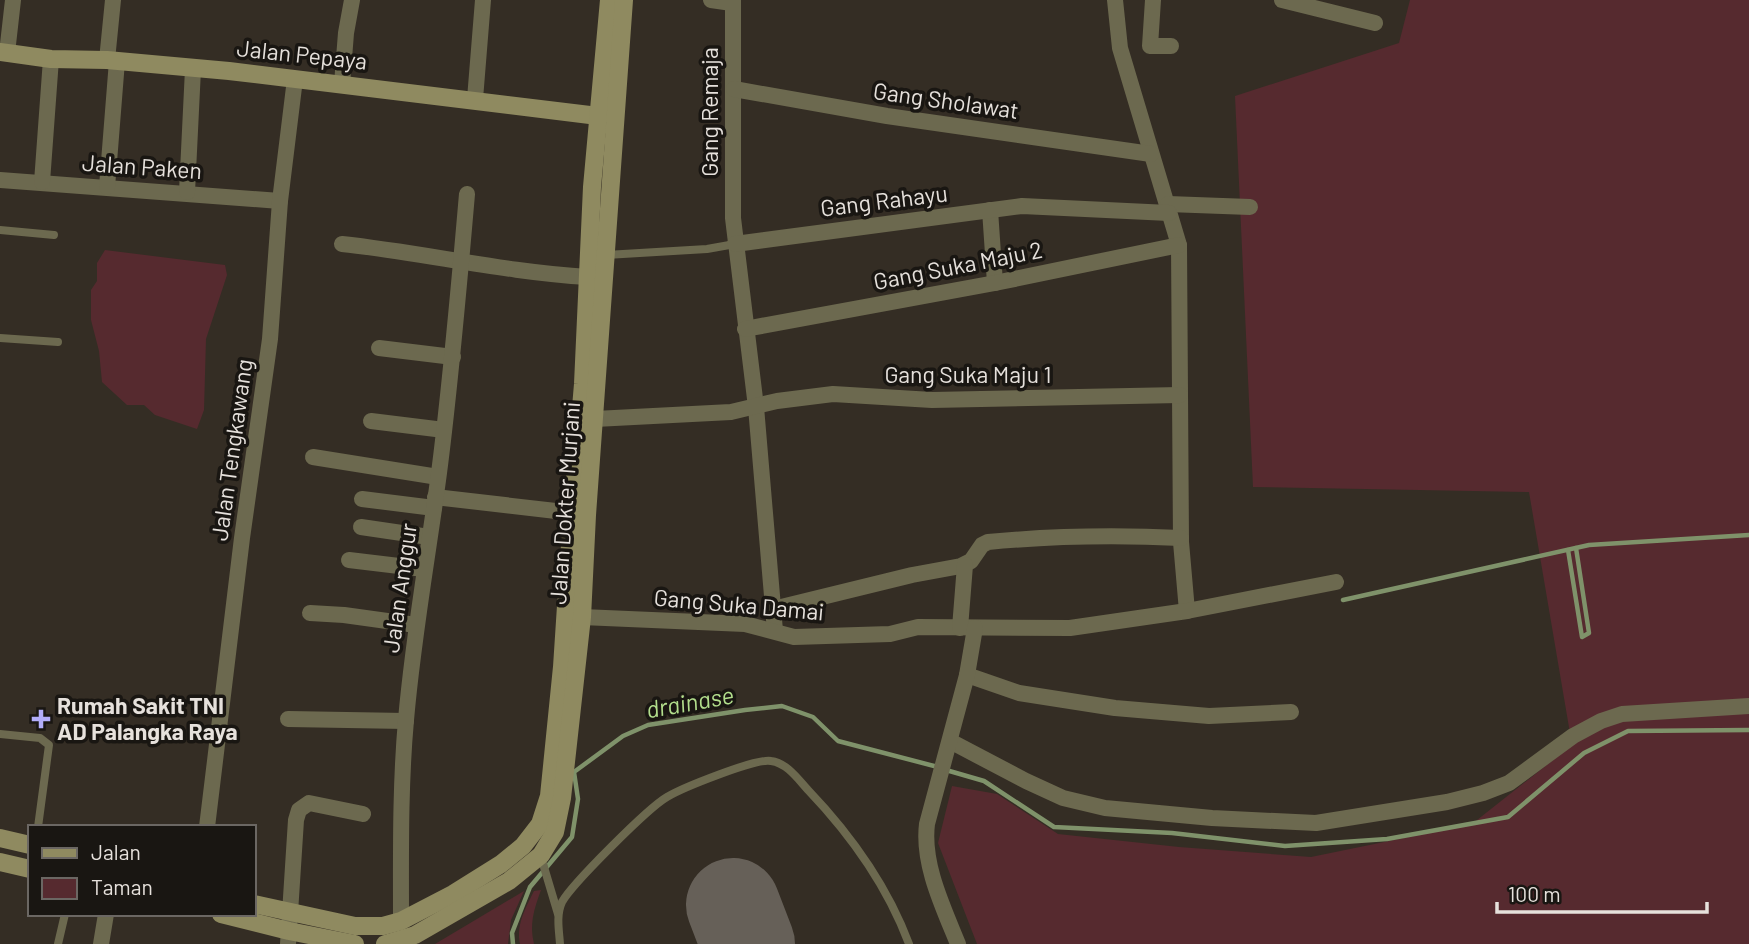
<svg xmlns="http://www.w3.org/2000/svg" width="1749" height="944" font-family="Barlow,sans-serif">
	<rect width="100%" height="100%" fill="#342d24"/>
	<g fill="#562a2f">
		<polygon points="1410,0 1749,0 1749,944 977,944 938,843 952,786 997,794 1058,834 1179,847 1311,857 1472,824 1572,745 1529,492 1253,487 1235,96 1399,43"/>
		<polygon points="105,250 225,265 227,275 206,339 204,410 197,429 155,415 144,405 127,405 102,382 99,351 91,320 91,290 97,281 97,263"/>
		<path d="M 541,890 C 534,909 529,924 534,944 L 520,944 C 516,925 525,909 534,891 Z"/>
		<polygon points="524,891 511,920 508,944 435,944"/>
	</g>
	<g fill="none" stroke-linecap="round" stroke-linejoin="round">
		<g stroke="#7f926a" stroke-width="4.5">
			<polyline points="1568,550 1582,637 1589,633 1576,548"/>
			<polyline points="1343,600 1589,545 1749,535"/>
			<polyline points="946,770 984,781 1054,827 1172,833 1285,846 1387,839 1508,817 1584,753 1628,731 1749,730"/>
			<polyline points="513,944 512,933 530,887 572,837 578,799 574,772 623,736 648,725 745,710 782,706 813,717 838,741 938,767"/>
		</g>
		<polyline stroke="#666058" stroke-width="94" points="733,905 748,944"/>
		<g stroke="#6c694f" stroke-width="8">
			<polyline points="0,230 54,235"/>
			<polyline points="606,255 707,249 735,244"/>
			<polyline points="0,338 58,342"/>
			<polyline points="0,734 40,738 49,745 38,827"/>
			<polyline points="541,857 558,914"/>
			<polyline points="58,944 65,914"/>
			<path d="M 560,944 C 559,930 556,915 562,902 C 572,884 648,808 667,797 C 682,788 756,758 771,761 C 787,763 798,779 808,790 C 851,835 887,885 909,944"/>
		</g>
		<g stroke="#6c694f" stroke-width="16">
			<polyline points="711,0 732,3"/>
			<polyline points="733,0 733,218 756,407 775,631"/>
			<polyline points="1115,0 1120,48 1179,245 1181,542 1187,611"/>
			<polyline points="1153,0 1150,46 1171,46"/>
			<polyline points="1282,0 1375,23"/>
			<polyline points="7,53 13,0"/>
			<polyline points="107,60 113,0"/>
			<polyline points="342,84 346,33 352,0"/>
			<polyline points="734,89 887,116 1151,154"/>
			<polyline points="475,99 483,0"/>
			<polyline points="0,180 280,201"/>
			<polyline points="42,182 51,59"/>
			<polyline points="107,187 117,61"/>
			<polyline points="187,192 193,69"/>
			<polyline points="1168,204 1250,207"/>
			<polyline points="990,210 995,283"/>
			<path d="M 342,244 C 425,253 505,272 588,277"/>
			<polyline points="735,244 1022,206 1169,213"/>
			<polyline points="745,329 995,283 1179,245"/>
			<polyline points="379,348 453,357"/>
			<polyline points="595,419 731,412 777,401 833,394 932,400 1180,395"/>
			<polyline points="371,421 444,430"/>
			<polyline points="313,457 438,477"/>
			<polyline points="435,497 582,514"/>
			<polyline points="362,499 434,508"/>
			<polyline points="361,527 429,537"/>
			<polyline points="349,560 424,569"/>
			<path d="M 773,609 L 912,575 L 961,566 L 971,561 L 982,545 L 988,542 C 1052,536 1116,535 1181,538"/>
			<polyline points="310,613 344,615 416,625"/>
			<polyline points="582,617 745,624 794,637 890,634 918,627 1070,628 1187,611 1336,582"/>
			<polyline points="960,628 965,565"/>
			<polyline points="967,675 1019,693 1115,708 1209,716 1291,712"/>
			<polyline points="288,719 406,721"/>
			<polyline points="950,741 1026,781 1063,798 1105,808 1212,818 1316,823 1447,802 1483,793 1509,783 1573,736 1601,721 1622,714 1749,706"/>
			<polyline points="207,827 242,538 270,339 280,201 295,79"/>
			<path d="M 401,921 C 401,854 400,787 406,720 C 413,637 428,556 439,473 C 451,380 459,287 467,194"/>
			<polyline points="101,944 106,914"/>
			<polyline points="288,944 296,820 299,810 309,803 363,814"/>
			<path d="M 958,944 C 943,907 922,864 927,824 L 967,675 L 975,628"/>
		</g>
		<g stroke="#8f8a60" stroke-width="18">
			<polyline points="0,52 51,59 107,60 229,71 598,116"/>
			<polyline points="0,838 30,845"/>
			<polyline points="0,862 30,869"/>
			<polyline points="254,904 355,926 383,926 401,921 453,894 501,864 523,846 540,824 549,796 562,667 572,514 583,384 592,187 609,0"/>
			<polyline points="221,914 289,931 355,944"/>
			<polyline points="385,944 415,935 509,881 541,855 555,832 562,798 582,617 587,515 624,0"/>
		</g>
	</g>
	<path fill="#b2adf9" stroke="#191612" stroke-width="2.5" d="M37.5 708.5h7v7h7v7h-7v7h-7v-7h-7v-7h7z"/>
	<g text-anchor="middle" stroke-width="7" stroke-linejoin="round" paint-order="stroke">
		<g font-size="23" fill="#e6e1dc" stroke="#191612">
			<text transform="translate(302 55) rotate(6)" y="8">Jalan Pepaya</text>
			<text transform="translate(946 101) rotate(8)" y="8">Gang Sholawat</text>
			<text transform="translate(710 112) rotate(-90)" y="8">Gang Remaja</text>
			<text transform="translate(142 167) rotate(4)" y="8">Jalan Paken</text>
			<text transform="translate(884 201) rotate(-7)" y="8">Gang Rahayu</text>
			<text transform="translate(958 266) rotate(-11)" y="8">Gang Suka Maju 2</text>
			<text x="968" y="383">Gang Suka Maju 1</text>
			<text transform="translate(232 450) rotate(-82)" y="8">Jalan Tengkawang</text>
			<text transform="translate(565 503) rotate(-86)" y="8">Jalan Dokter Murjani</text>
			<text transform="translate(400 588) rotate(-82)" y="8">Jalan Anggur</text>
			<text transform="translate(739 605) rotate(5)" y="8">Gang Suka Damai</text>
		</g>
		<g font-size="23" font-weight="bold" fill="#e6e1dc" stroke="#191612" text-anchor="start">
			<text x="57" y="714">Rumah Sakit TNI<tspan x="57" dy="26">AD Palangka Raya</tspan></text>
		</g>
		<g font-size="24" font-style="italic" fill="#b2de8c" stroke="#191612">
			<text transform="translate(690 703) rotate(-10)" y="8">drainase</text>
		</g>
	</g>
	<rect x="28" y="825" width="228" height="91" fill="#191612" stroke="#6b6763" stroke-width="2"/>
	<rect x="42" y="848" width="35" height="10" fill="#8f8a60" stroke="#6b6763" stroke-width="2"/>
	<text x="91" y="860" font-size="21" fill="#e6e1dc">Jalan</text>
	<rect x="42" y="878" width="35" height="21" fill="#562a2f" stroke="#6b6763" stroke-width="2"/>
	<text x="91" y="895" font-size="21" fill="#e6e1dc">Taman</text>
	<path d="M1497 902v10h210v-10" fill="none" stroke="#e6e1dc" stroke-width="3.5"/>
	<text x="1508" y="902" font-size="21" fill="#e6e1dc" stroke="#191612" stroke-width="5" paint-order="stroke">100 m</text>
</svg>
